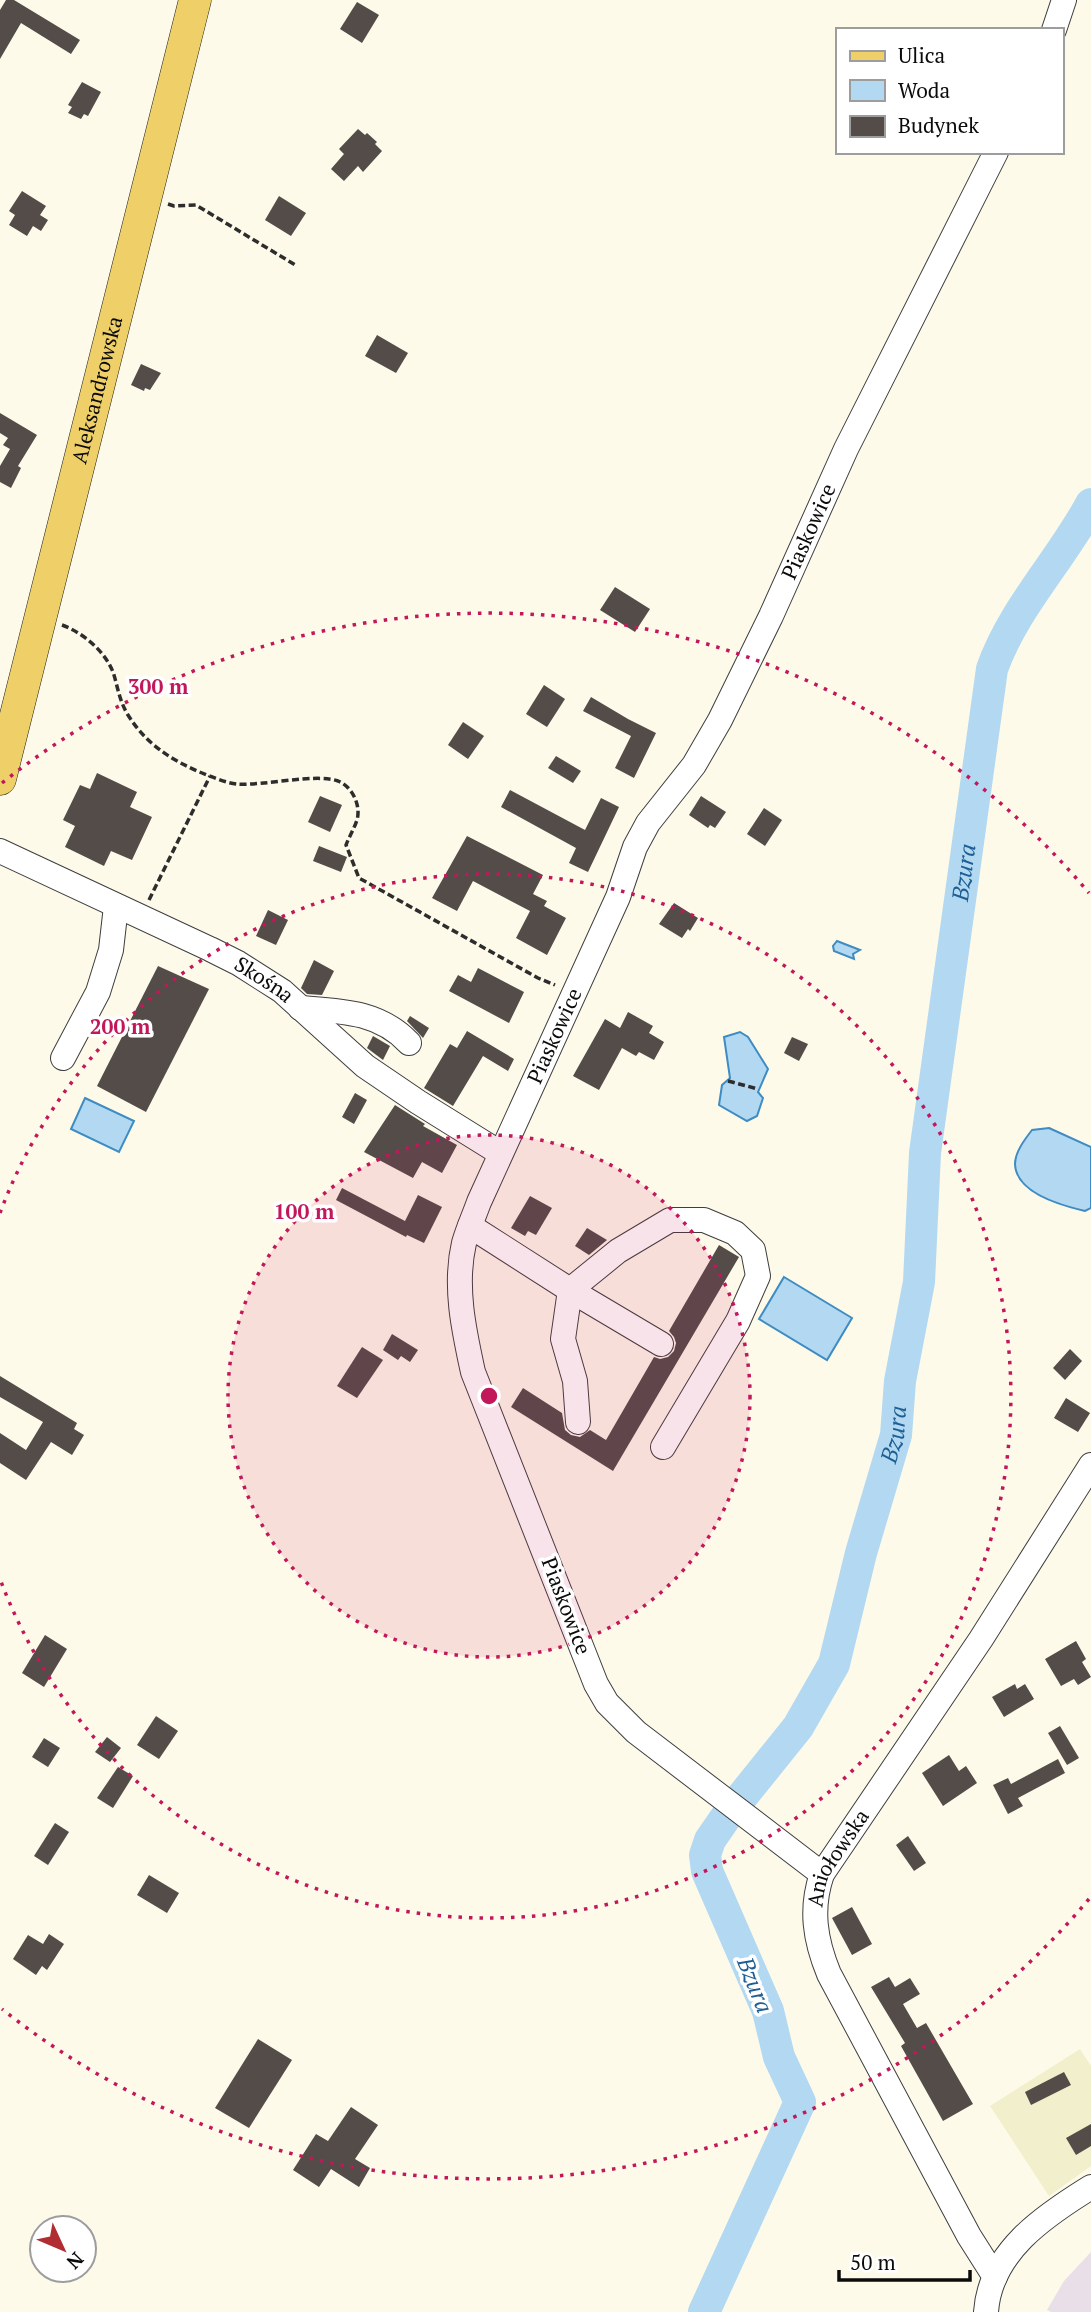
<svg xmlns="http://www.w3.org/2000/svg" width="1091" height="2312" font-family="'PT Serif',serif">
	<rect width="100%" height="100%" fill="#fefaea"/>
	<polygon fill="#e8dfe9" points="1091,2252 1091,2312 1051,2312 1047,2310 1064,2281"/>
	<polygon fill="#f1efcc" points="1080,2049 1091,2066 1091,2166 1049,2196 990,2106"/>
	<g fill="#b2d9f1" stroke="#3e8cc3" stroke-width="2">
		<polygon points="837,941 860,950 853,954 854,959 834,951 833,946"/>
		<polygon points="740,1032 748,1037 768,1069 758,1092 763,1098 757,1116 747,1121 719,1105 722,1085 730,1078 724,1037"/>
		<polygon points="85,1098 134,1121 119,1152 71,1129"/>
		<path d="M 1049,1128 L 1091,1147 L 1091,1208 L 1085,1211 C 1063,1206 1016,1193 1015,1164 C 1015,1152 1025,1139 1032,1130 Z"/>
		<polygon points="784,1277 852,1318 827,1360 759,1319"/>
	</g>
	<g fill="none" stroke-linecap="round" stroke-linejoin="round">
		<path stroke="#b2d9f1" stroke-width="32" id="s1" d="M 704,2312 L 800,2102 L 779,2057 L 768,2011 L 707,1871 L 705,1855 L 710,1840 L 728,1814 L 798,1727 L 834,1664 L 861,1553 L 896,1435 L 900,1381 L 919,1282 L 925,1153 L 992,669 C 1013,609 1061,560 1091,504"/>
	</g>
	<g fill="#534c48">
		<polygon points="6,0 14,0 80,40 71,54 21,23 0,59 0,10"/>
		<polygon points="357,2 379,15 362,43 340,29"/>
		<polygon points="82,82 101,92 88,116 84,114 81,119 68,113 72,107 68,105"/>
		<polygon points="358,129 365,135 367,133 377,142 375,144 382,151 363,172 358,166 344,181 331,169 344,154 339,149"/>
		<polygon points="22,191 46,206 40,215 48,220 41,231 33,226 27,236 9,225 15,215 9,211"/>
		<polygon points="279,196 306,213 291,236 265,220"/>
		<polygon points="377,335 408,353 396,373 365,356"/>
		<polygon points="141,364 161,373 150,390 145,388 144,391 131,385"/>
		<polygon points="0,413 37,435 18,466 21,468 11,488 0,482 0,466 10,449 3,445 8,438 0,433"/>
		<polygon points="615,587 650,609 635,632 600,610"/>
		<polygon points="544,685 565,699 547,727 526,714"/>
		<polygon points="591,697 628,719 656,733 634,778 615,768 631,736 583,711"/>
		<polygon points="463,722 484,736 468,759 448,745"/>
		<polygon points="556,756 581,771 573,783 548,768"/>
		<polygon points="97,773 137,792 130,807 152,817 132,860 111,851 104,866 65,847 75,826 63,820 80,785 90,789"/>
		<polygon points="510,790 585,830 601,798 619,807 588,872 569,863 576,848 501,807"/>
		<polygon points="320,796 342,805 330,832 308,822"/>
		<polygon points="701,796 726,812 715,828 710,825 708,828 689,815"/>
		<polygon points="764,808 782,820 765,846 747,834"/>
		<polygon points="467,836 543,875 533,894 547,901 544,906 566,918 547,955 516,938 530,911 473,881 457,911 432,898"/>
		<polygon points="319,846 347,857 341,872 313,861"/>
		<polygon points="674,903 698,918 690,931 688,929 682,938 659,924"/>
		<polygon points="268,910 288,920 276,945 256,936"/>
		<polygon points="314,960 334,971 322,995 307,994 301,988"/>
		<polygon points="158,966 209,989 146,1112 97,1086"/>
		<polygon points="478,968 524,992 509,1023 449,991 458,975 471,982"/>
		<polygon points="628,1012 653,1026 649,1033 664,1042 654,1060 639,1052 636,1056 622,1048 599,1090 573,1076 605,1019 620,1028"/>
		<polygon points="410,1016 429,1028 423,1038 407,1021"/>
		<polygon points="467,1031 514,1059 508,1071 483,1056 453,1106 424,1088 450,1044 457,1048"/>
		<polygon points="373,1036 390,1046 383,1060 367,1048"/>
		<polygon points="792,1037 808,1044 799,1061 784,1053"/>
		<polygon points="355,1093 367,1100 354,1124 342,1117"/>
		<polygon points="395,1105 425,1124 423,1126 457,1145 442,1173 422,1162 413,1178 364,1152"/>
		<polygon points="342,1188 405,1221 418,1195 442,1207 424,1243 407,1235 406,1237 336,1200"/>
		<polygon points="530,1196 552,1208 536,1235 528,1231 525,1236 511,1228"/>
		<polygon points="587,1228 607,1240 589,1255 575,1246"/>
		<polygon points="719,1245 739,1257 613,1471 511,1407 523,1388 562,1413 565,1430 571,1435 580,1437 590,1430 606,1440 654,1357 660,1359 668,1357 674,1351 676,1343 674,1337 669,1331"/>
		<polygon points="392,1334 418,1350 410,1362 401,1356 398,1360 383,1350"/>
		<polygon points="362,1347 383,1360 357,1398 337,1386"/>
		<polygon points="1070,1349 1082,1361 1065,1380 1053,1368"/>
		<polygon points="0,1376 77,1423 74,1429 84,1435 72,1455 51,1442 26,1480 0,1463 0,1433 26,1450 43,1422 0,1397"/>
		<polygon points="1066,1398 1090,1413 1078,1432 1054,1418"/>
		<polygon points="45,1635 67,1649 44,1687 22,1673"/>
		<polygon points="1076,1641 1086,1659 1082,1662 1091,1677 1078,1685 1074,1679 1061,1686 1045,1659"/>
		<polygon points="1015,1684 1017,1689 1025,1684 1034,1699 1004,1717 992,1697"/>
		<polygon points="156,1716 178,1731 159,1759 137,1745"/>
		<polygon points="1060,1726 1079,1758 1067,1765 1048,1733"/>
		<polygon points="107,1737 121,1748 110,1762 95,1752"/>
		<polygon points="44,1738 60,1748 48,1767 32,1757"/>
		<polygon points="949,1755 959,1771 966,1766 977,1783 943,1806 922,1773"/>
		<polygon points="1058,1759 1065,1773 1018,1798 1023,1806 1008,1814 993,1785 1008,1778 1011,1784"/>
		<polygon points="118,1767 133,1776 113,1808 97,1798"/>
		<polygon points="55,1823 69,1832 48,1865 34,1856"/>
		<polygon points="908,1836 926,1863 914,1871 896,1845"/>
		<polygon points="149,1875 179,1893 167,1913 137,1895"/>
		<polygon points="852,1907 872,1944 852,1955 832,1918"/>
		<polygon points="49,1934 64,1944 47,1970 42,1966 36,1975 13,1959 28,1935 43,1944"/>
		<polygon points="889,1977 895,1987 910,1978 920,1994 903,2004 917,2028 926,2023 973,2104 943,2121 901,2046 905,2043 871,1987"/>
		<polygon points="258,2039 292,2060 249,2128 215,2108"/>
		<polygon points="1064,2072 1071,2085 1031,2105 1025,2092"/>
		<polygon points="351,2107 378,2125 355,2159 370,2168 359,2187 331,2169 319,2187 293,2170 316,2134 328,2141"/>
		<polygon points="1091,2124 1091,2146 1076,2155 1066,2138"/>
	</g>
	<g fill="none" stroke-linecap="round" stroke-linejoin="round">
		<defs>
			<g id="minor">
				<polyline points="1054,30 1064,0"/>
				<path id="s2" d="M 0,851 L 210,949 L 238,963 L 282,991 L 365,1066 L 418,1102 L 500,1153"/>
				<path d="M 300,1008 C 340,1011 379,1011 409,1043"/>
				<polyline points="63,1058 98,992 111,950 116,906"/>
				<polyline points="470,1226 570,1290 661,1344"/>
				<polyline points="578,1422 575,1381 563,1339 570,1290 618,1251 670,1220 704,1220 735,1233 753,1250 758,1276 738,1321 663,1447"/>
				<path id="s3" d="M 822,1874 L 636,1732 L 607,1703 L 596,1684 L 473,1372 C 464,1331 454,1286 464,1243 C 468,1229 474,1216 479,1202 L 618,897 L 635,847 L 648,823 L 694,765 L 720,720 L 771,616 L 846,449 L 996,152"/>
				<path id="s4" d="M 995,2277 L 969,2236 L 829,1974 C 815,1940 810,1909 822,1874 L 981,1639 L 1091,1465"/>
				<path d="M 986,2312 C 990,2252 1044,2216 1091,2187"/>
			</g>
			<g id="major">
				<path id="s5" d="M 0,779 L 195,0"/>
			</g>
		</defs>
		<use href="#minor" stroke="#3e3e3e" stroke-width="26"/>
		<use href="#major" stroke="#1c1c1c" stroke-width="33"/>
		<g stroke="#2d2d2d" stroke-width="3.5" stroke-dasharray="7 3.5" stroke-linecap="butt">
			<polyline points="168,204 174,206 196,205 297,266"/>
			<path d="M 62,625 C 84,633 107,653 114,675 C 118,689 120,702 128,715 C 146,744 171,760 202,773 C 212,777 226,783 237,784 C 264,786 316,773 338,781 C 353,787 361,806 357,820 C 354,829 349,837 346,845 L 359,878 L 538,978 L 555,985"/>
			<polyline points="149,900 210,776"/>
			<polyline points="728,1081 758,1089"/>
		</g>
		<use href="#minor" stroke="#fff" stroke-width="24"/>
		<use href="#major" stroke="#efd068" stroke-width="32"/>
	</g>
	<circle cx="489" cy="1396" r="261" fill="#c2185b" fill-opacity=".12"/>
	<g fill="none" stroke="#c2185b" stroke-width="3.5" stroke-dasharray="3.5 7">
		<circle cx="489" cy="1396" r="261"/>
		<path d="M0 1213A522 522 0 1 1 0 1579"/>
		<path d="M1089 1899A783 783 0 0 1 2 2009M2 783A783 783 0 0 1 1089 893"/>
	</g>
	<g text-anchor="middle" stroke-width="7" stroke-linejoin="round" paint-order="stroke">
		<g font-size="21" fill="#0b0b0b" stroke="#fff">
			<text dy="7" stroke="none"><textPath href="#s5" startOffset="401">Aleksandrowska</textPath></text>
			<text dy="7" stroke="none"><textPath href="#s3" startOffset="1556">Piaskowice</textPath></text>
			<text dy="7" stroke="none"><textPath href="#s2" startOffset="294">Skośna</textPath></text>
			<text dy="7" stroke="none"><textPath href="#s3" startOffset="989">Piaskowice</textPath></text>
			<text transform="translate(566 1606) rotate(69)" y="7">Piaskowice</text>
			<text dy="7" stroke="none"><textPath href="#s4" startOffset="469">Aniołowska</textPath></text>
		</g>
		<g font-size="23" font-style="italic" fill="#1e5e93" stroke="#fff">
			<text dy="8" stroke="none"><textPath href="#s1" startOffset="1533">Bzura</textPath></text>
			<text dy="8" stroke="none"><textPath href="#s1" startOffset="966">Bzura</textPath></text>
			<text transform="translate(755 1985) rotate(68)" y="8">Bzura</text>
		</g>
	</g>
	<circle cx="489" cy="1396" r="10" fill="#c2185b" stroke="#fff" stroke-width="3.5"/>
	<g font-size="21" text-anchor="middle" font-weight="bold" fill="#c2185b" stroke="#fff" stroke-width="7" stroke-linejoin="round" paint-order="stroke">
		<text x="158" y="694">300 m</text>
		<text x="120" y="1034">200 m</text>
		<text x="304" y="1219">100 m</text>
	</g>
	<rect x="836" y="28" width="228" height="126" fill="#ffffff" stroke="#9d9d9d" stroke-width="2"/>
	<rect x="850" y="51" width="35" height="10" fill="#efd068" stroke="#9d9d9d" stroke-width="2"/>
	<text x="898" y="63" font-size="21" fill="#0b0b0b">Ulica</text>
	<rect x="850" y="80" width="35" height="21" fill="#b2d9f1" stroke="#9d9d9d" stroke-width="2"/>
	<text x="898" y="98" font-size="21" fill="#0b0b0b">Woda</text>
	<rect x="850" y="116" width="35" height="21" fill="#534c48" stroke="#9d9d9d" stroke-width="2"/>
	<text x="898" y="133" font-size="21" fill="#0b0b0b">Budynek</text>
	<g transform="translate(63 2249) rotate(134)"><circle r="33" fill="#ffffff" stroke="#9d9d9d" stroke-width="2"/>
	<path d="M0-5L12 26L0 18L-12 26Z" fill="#b02d32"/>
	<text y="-10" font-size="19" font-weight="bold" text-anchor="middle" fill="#0b0b0b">N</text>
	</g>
	<path d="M839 2270v10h131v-10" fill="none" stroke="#0b0b0b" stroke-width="3.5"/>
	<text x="850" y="2270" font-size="21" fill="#0b0b0b" stroke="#ffffff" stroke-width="5" paint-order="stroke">50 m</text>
</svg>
